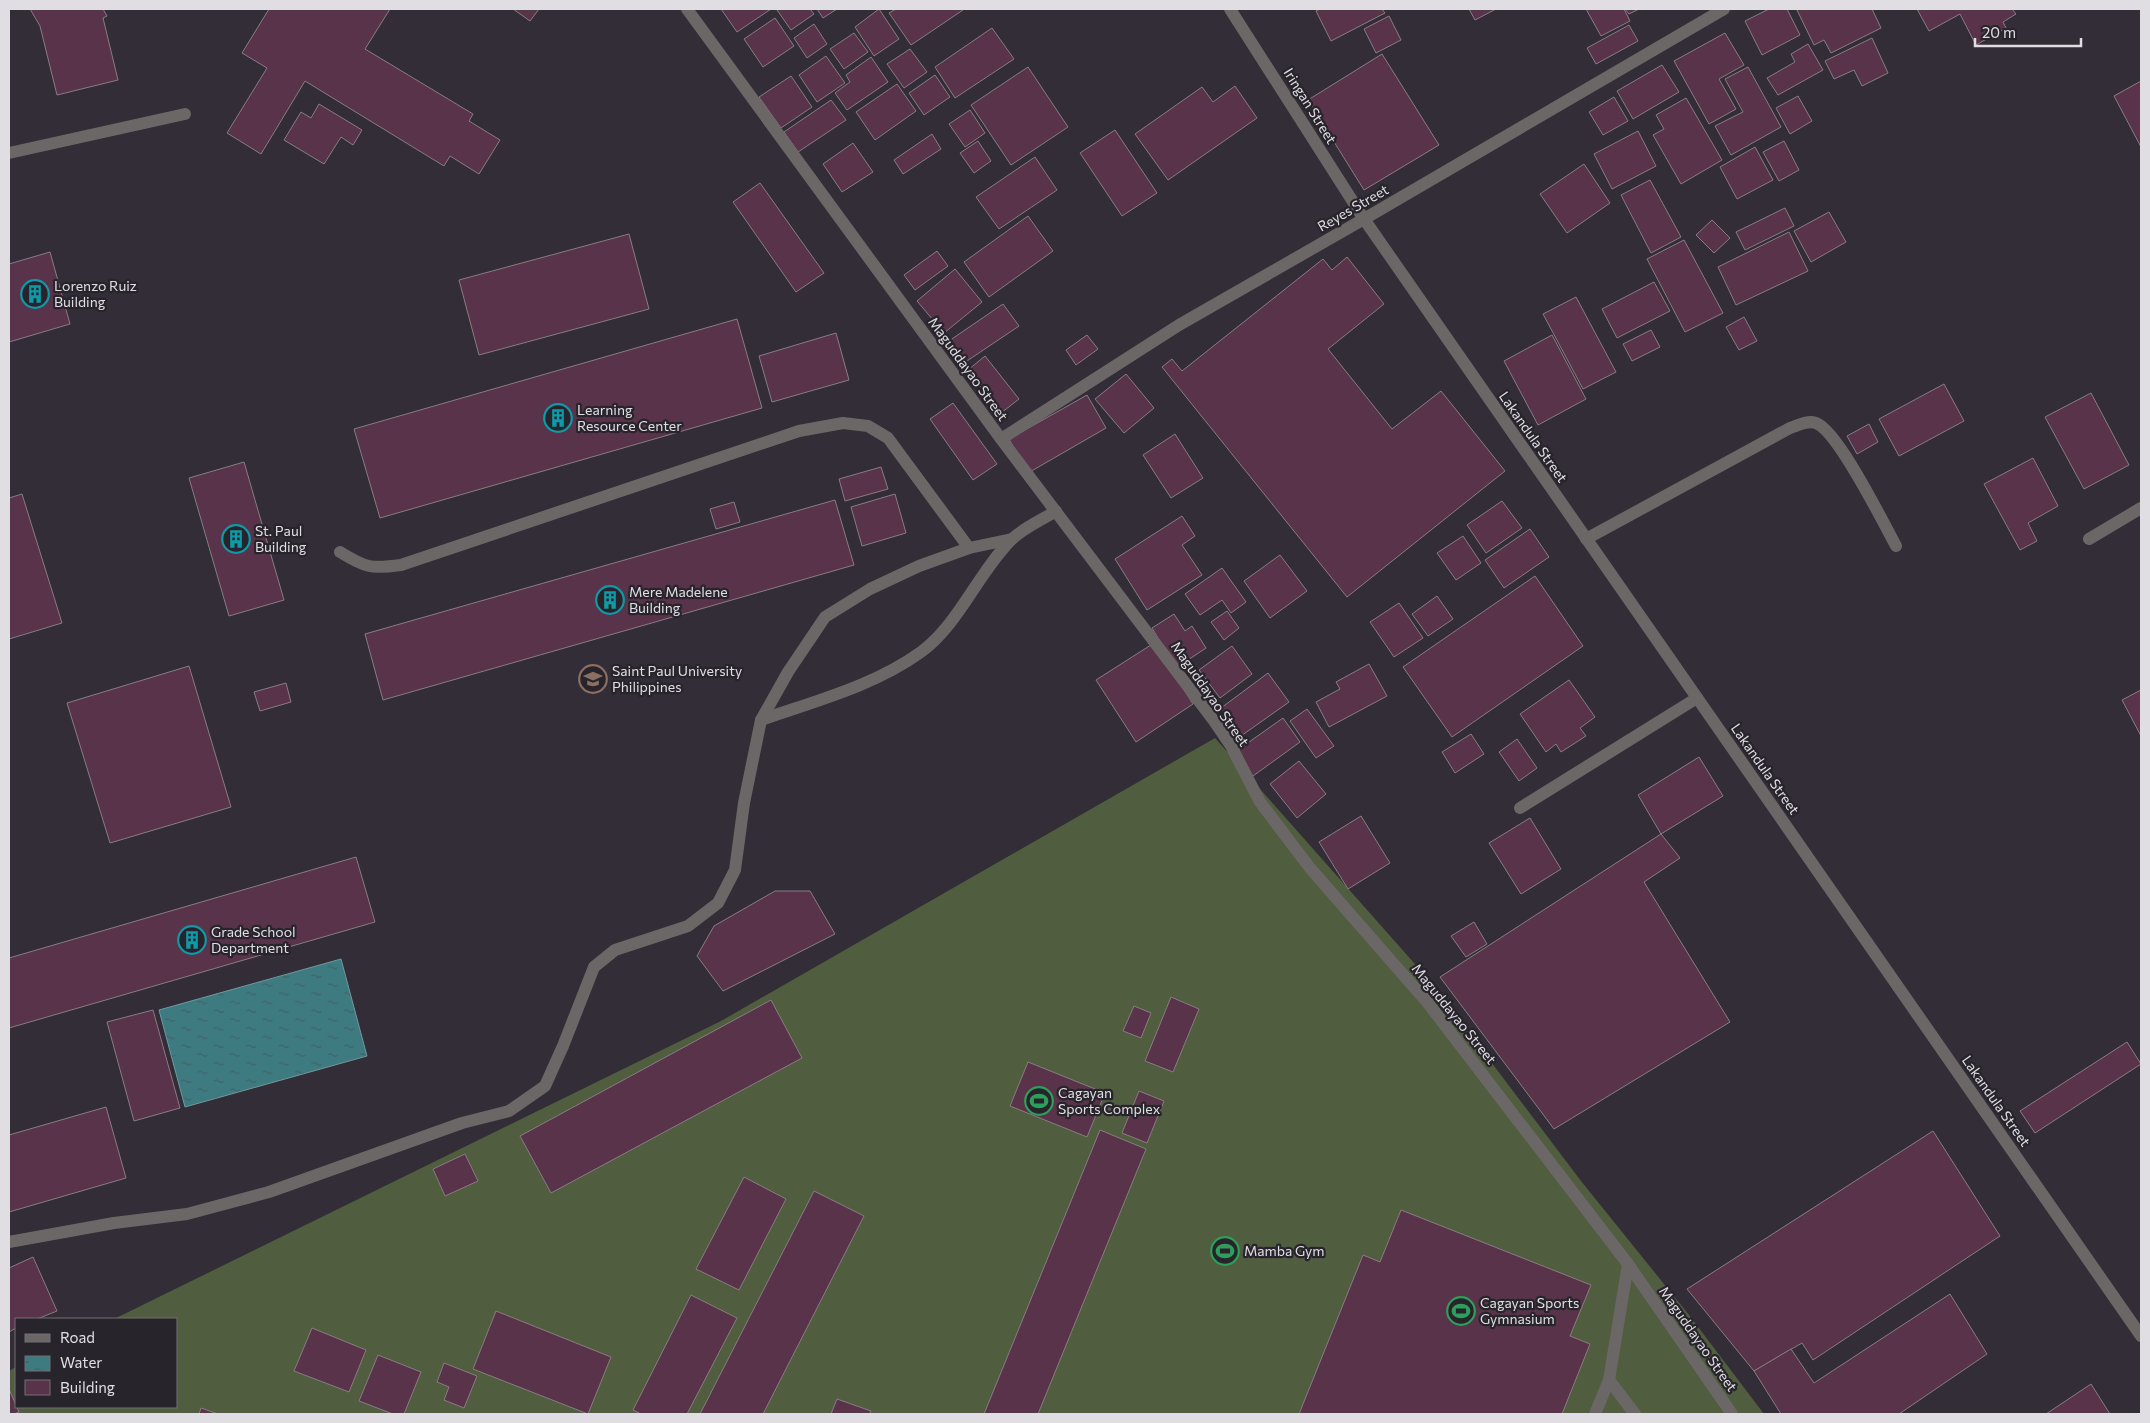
<svg xmlns="http://www.w3.org/2000/svg" width="2150" height="1423" font-family="Commissioner,sans-serif">
	<defs>
		<pattern id="water-ripples" width="26" height="14" patternUnits="userSpaceOnUse" patternTransform="scale(1.25)"><rect width="26" height="14" fill="#3e7b81"/><path d="M2 4q2-2 4 0t4 0M15 11q2-2 4 0t4 0" fill="none" stroke="#416266"/></pattern>
	</defs>
	<rect width="100%" height="100%" fill="#322d36"/>
	<polygon fill="#505d3e" points="1215,738 1430,981 1581,1181 1689,1315 1764,1414 9,1414 9,1371 16,1367 16,1407 176,1407 176,1319 114,1319 721,1021"/>
	<polygon fill="url(#water-ripples)" stroke="#6f999e" points="341,959 367,1056 185,1107 159,1010"/>
	<g fill="#593349" stroke="#887d83">
		<polygon points="30,9 103,9 107,16 103,18 118,80 57,95 40,26"/>
		<polygon points="269,9 390,9 365,49 473,114 469,121 500,140 479,174 450,156 444,166 305,81 261,154 227,133 267,68 242,53"/>
		<polygon points="513,9 539,9 530,21"/>
		<polygon points="721,9 771,9 737,32"/>
		<polygon points="779,9 810,9 814,14 791,30 777,10"/>
		<polygon points="817,9 837,9 823,18"/>
		<polygon points="879,9 899,39 874,56 855,27"/>
		<polygon points="896,9 962,9 963,10 911,45 889,13"/>
		<polygon points="1320,9 1382,9 1385,13 1331,41 1316,11"/>
		<polygon points="1469,9 1496,9 1475,20"/>
		<polygon points="1586,9 1624,9 1630,21 1601,36"/>
		<polygon points="1625,9 1639,9 1629,14"/>
		<polygon points="1769,9 1787,9 1800,35 1762,55 1745,21"/>
		<polygon points="1800,9 1872,9 1881,28 1831,53 1824,40 1814,45 1797,10"/>
		<polygon points="1917,9 2012,9 2016,14 2003,22 2006,28 1976,45 1960,14 1929,31"/>
		<polygon points="1389,16 1401,40 1376,53 1364,29"/>
		<polygon points="775,18 794,46 763,67 744,39"/>
		<polygon points="814,24 827,44 807,58 794,38"/>
		<polygon points="1629,25 1638,41 1596,64 1587,48"/>
		<polygon points="992,28 1014,59 955,98 935,67"/>
		<polygon points="854,33 868,52 844,69 830,49"/>
		<polygon points="1725,33 1744,65 1719,79 1736,109 1709,124 1674,61"/>
		<polygon points="1872,38 1888,73 1862,86 1854,70 1834,79 1825,61"/>
		<polygon points="1808,44 1823,70 1778,95 1767,78 1795,62 1791,54"/>
		<polygon points="910,49 927,72 904,88 887,64"/>
		<polygon points="1382,54 1439,145 1364,190 1308,100"/>
		<polygon points="826,56 845,83 817,102 799,75"/>
		<polygon points="871,57 888,82 847,110 835,93 850,82 846,75"/>
		<polygon points="1662,65 1679,92 1633,119 1617,91"/>
		<polygon points="1028,67 1068,127 1011,165 971,105"/>
		<polygon points="1748,67 1781,127 1731,155 1715,126 1743,112 1725,79"/>
		<polygon points="935,75 950,97 924,115 909,93"/>
		<polygon points="791,76 812,107 781,128 759,97"/>
		<polygon points="2141,81 2141,147 2114,96"/>
		<polygon points="897,84 916,111 875,140 856,112"/>
		<polygon points="1235,86 1257,118 1168,180 1135,134 1202,87 1213,102"/>
		<polygon points="1798,96 1812,121 1790,134 1776,108"/>
		<polygon points="1614,97 1628,121 1603,135 1589,112"/>
		<polygon points="1686,98 1722,160 1681,184 1653,135 1664,129 1656,115"/>
		<polygon points="831,100 846,120 798,152 784,132"/>
		<polygon points="319,104 362,130 353,145 341,137 324,164 284,140 301,112 311,118"/>
		<polygon points="970,110 985,133 965,147 949,124"/>
		<polygon points="1115,130 1157,193 1122,216 1080,153"/>
		<polygon points="1638,131 1656,166 1612,189 1594,154"/>
		<polygon points="932,134 941,149 903,174 894,160"/>
		<polygon points="978,141 991,161 974,173 960,153"/>
		<polygon points="1784,141 1799,170 1779,181 1763,152"/>
		<polygon points="853,143 873,172 842,192 823,164"/>
		<polygon points="1755,147 1773,180 1737,199 1720,167"/>
		<polygon points="1035,157 1057,190 999,229 976,197"/>
		<polygon points="1584,164 1610,203 1567,233 1540,194"/>
		<polygon points="1650,180 1681,237 1651,253 1621,195"/>
		<polygon points="760,183 824,273 796,292 733,202"/>
		<polygon points="1785,208 1794,226 1745,250 1736,232"/>
		<polygon points="1829,212 1846,242 1811,262 1794,231"/>
		<polygon points="1028,216 1053,251 989,297 964,262"/>
		<polygon points="1712,220 1730,238 1714,253 1696,235"/>
		<polygon points="1789,232 1808,271 1736,305 1718,267"/>
		<polygon points="629,234 649,309 479,355 459,280"/>
		<polygon points="1684,240 1723,313 1685,332 1647,259"/>
		<polygon points="937,251 948,266 915,290 904,275"/>
		<polygon points="50,252 70,324 9,342 9,264"/>
		<polygon points="1347,257 1384,304 1328,349 1392,429 1441,391 1505,471 1347,597 1162,367 1172,359 1182,371 1323,259 1332,270"/>
		<polygon points="955,269 982,302 944,333 917,301"/>
		<polygon points="1654,282 1670,311 1617,338 1602,309"/>
		<polygon points="1576,297 1616,372 1583,389 1543,314"/>
		<polygon points="1003,304 1019,326 961,365 946,343"/>
		<polygon points="1744,317 1757,341 1739,350 1726,327"/>
		<polygon points="737,319 762,408 380,518 354,429"/>
		<polygon points="1651,330 1660,347 1632,361 1623,344"/>
		<polygon points="836,333 849,380 772,402 759,356"/>
		<polygon points="1087,335 1098,349 1076,365 1066,350"/>
		<polygon points="1552,335 1586,399 1538,425 1504,361"/>
		<polygon points="985,356 1019,399 1001,413 968,370"/>
		<polygon points="1126,374 1154,408 1124,433 1095,399"/>
		<polygon points="1944,384 1964,421 1899,456 1879,419"/>
		<polygon points="2091,393 2129,465 2084,489 2045,417"/>
		<polygon points="1087,395 1106,428 1028,473 1009,439"/>
		<polygon points="953,403 997,464 973,480 930,419"/>
		<polygon points="1869,424 1878,442 1857,454 1847,436"/>
		<polygon points="1175,434 1203,478 1171,498 1143,455"/>
		<polygon points="2033,458 2058,506 2028,523 2037,541 2020,550 1984,484"/>
		<polygon points="244,462 284,600 229,616 189,478"/>
		<polygon points="881,467 888,489 845,501 839,479"/>
		<polygon points="22,494 62,623 9,639 9,498"/>
		<polygon points="895,494 906,533 862,546 851,507"/>
		<polygon points="835,500 854,565 383,700 365,634"/>
		<polygon points="1502,501 1522,528 1486,553 1467,525"/>
		<polygon points="734,502 740,522 716,529 710,509"/>
		<polygon points="1182,516 1195,536 1182,545 1202,575 1147,610 1115,559"/>
		<polygon points="1530,529 1549,557 1504,588 1485,560"/>
		<polygon points="1463,536 1481,563 1456,580 1437,553"/>
		<polygon points="1280,555 1307,591 1270,618 1244,581"/>
		<polygon points="1222,568 1246,602 1231,613 1222,600 1200,615 1185,594"/>
		<polygon points="1535,576 1583,646 1452,737 1403,667"/>
		<polygon points="1437,596 1453,619 1428,636 1412,614"/>
		<polygon points="1399,603 1423,638 1394,657 1370,622"/>
		<polygon points="1227,611 1239,628 1224,640 1211,622"/>
		<polygon points="1174,614 1185,631 1192,626 1206,648 1176,668 1152,628"/>
		<polygon points="1154,643 1193,704 1136,742 1096,680"/>
		<polygon points="1232,646 1252,674 1220,698 1199,670"/>
		<polygon points="1369,664 1387,696 1329,727 1316,702 1340,689 1336,682"/>
		<polygon points="189,666 231,807 110,843 67,703"/>
		<polygon points="1268,673 1289,702 1241,736 1221,708"/>
		<polygon points="1569,680 1595,717 1580,728 1586,736 1561,752 1556,744 1546,752 1520,714"/>
		<polygon points="286,683 291,702 260,711 254,692"/>
		<polygon points="2141,690 2141,736 2122,700"/>
		<polygon points="1307,709 1334,746 1316,758 1290,721"/>
		<polygon points="1283,718 1300,742 1253,776 1235,752"/>
		<polygon points="1471,734 1484,754 1455,773 1442,752"/>
		<polygon points="1517,739 1537,768 1519,781 1499,752"/>
		<polygon points="1699,757 1723,796 1661,834 1638,795"/>
		<polygon points="1299,761 1326,794 1297,818 1270,784"/>
		<polygon points="1361,816 1390,863 1348,889 1319,842"/>
		<polygon points="1530,818 1561,869 1521,894 1489,843"/>
		<polygon points="1661,834 1680,858 1644,882 1730,1022 1554,1129 1440,977"/>
		<polygon points="356,857 375,922 9,1028 9,958"/>
		<polygon points="775,891 810,891 835,934 723,991 697,956 714,926"/>
		<polygon points="1474,922 1487,944 1466,957 1451,936"/>
		<polygon points="1171,997 1199,1009 1173,1072 1145,1061"/>
		<polygon points="771,1000 802,1058 551,1193 520,1136"/>
		<polygon points="1134,1006 1151,1013 1141,1038 1123,1031"/>
		<polygon points="153,1010 180,1108 134,1121 107,1022"/>
		<polygon points="2127,1042 2141,1064 2035,1133 2020,1111"/>
		<polygon points="1028,1062 1105,1093 1087,1137 1010,1106"/>
		<polygon points="1139,1091 1164,1101 1147,1143 1122,1133"/>
		<polygon points="106,1107 126,1178 9,1212 9,1135"/>
		<polygon points="1100,1130 1146,1149 1038,1414 984,1414"/>
		<polygon points="1933,1131 2000,1236 1813,1360 1802,1343 1754,1371 1687,1289"/>
		<polygon points="465,1154 478,1181 445,1196 433,1169"/>
		<polygon points="744,1177 786,1199 739,1290 696,1269"/>
		<polygon points="814,1191 864,1216 763,1414 700,1414"/>
		<polygon points="1401,1210 1591,1285 1570,1336 1590,1344 1562,1414 1299,1414 1363,1255 1380,1262"/>
		<polygon points="33,1257 57,1311 37,1319 16,1319 16,1328 9,1332 9,1268"/>
		<polygon points="1950,1294 1987,1354 1899,1414 1781,1414 1754,1371 1791,1349 1814,1383"/>
		<polygon points="691,1295 737,1318 687,1414 641,1414 633,1410"/>
		<polygon points="496,1311 611,1357 588,1414 473,1369"/>
		<polygon points="312,1328 366,1350 349,1392 294,1371"/>
		<polygon points="378,1355 421,1372 404,1414 393,1414 359,1401"/>
		<polygon points="444,1363 477,1376 464,1408 444,1400 449,1387 437,1382"/>
		<polygon points="2091,1384 2110,1414 2046,1414"/>
		<polygon points="9,1389 19,1412 14,1414 9,1414"/>
		<polygon points="837,1399 871,1411 869,1414 831,1414"/>
		<polygon points="201,1408 218,1414 199,1414"/>
	</g>
	<g fill="none" stroke-linecap="round" stroke-linejoin="round">
		<g stroke="#6c6767" stroke-width="12">
			<polyline points="687,9 1001,439 1214,721 1231,746 1260,802 1310,868 1427,1002 1628,1264 1732,1414"/>
			<polyline points="9,153 185,114"/>
			<path d="M 340,552 C 366,568 371,569 401,565 L 799,431 L 843,423 L 868,426 L 888,438 L 969,548"/>
			<polyline points="761,720 788,672 825,617 870,589 919,566 969,548 1012,539"/>
			<polyline points="1520,808 1697,698"/>
			<path d="M 9,1242 L 114,1223 L 187,1214 L 269,1192 L 462,1123 L 509,1111 L 545,1086 L 563,1046 L 594,967 L 615,950 L 688,926 L 718,903 L 735,870 L 744,803 L 761,720 C 815,701 874,686 921,652 C 959,624 978,573 1011,540 C 1023,528 1042,520 1056,511"/>
			<polyline points="1609,1380 1635,1414"/>
			<polyline points="1595,1414 1609,1380 1628,1264"/>
		</g>
		<g stroke="#6c6767" stroke-width="12">
			<polyline points="1230,9 1364,219 2141,1336"/>
			<polyline points="1001,439 1179,325 1364,219 1724,9"/>
			<path d="M 1586,539 L 1790,428 C 1799,425 1807,420 1816,423 C 1838,431 1883,522 1896,546"/>
			<polyline points="2089,539 2141,508"/>
		</g>
	</g>
	<defs>
		<symbol id="building-ring" viewBox="-11 -11 22 22"><circle r="9.5" fill="#28242c" stroke="#0f9aa8" stroke-width="1.5"/><path d="M-4-6H4V6H1V3H-1V6H-4ZM-2.5-4.3h1.7v1.8h-1.7ZM.8-4.3h1.7v1.8H.8ZM-2.5-1h1.7V.8h-1.7ZM.8-1h1.7V.8H.8Z" fill="#0f9aa8"/></symbol>
		<symbol id="university-ring" viewBox="-11 -11 22 22"><circle r="9.5" fill="#28242c" stroke="#8d6e63" stroke-width="1.5"/><path d="M0-5L7-2L0 1L-7-2ZM-4 1L0 2.5L4 1V4Q0 6-4 4Z" fill="#8d6e63"/></symbol>
		<symbol id="stadium-ring" viewBox="-11 -11 22 22"><circle r="9.5" fill="#28242c" stroke="#2e9e5b" stroke-width="1.5"/><path d="M0-5a6.5 5 0 1 0 0 10a6.5 5 0 1 0 0-10ZM-3.5-1.8h7v3.6h-7Z" fill="#2e9e5b"/></symbol>
	</defs>
	<g fill-rule="evenodd">
		<use href="#building-ring" x="19" y="278" width="32" height="32"/>
		<use href="#building-ring" x="542" y="402" width="32" height="32"/>
		<use href="#building-ring" x="220" y="523" width="32" height="32"/>
		<use href="#building-ring" x="594" y="584" width="32" height="32"/>
		<use href="#university-ring" x="577" y="663" width="32" height="32"/>
		<use href="#building-ring" x="176" y="924" width="32" height="32"/>
		<use href="#stadium-ring" x="1023" y="1085" width="32" height="32"/>
		<use href="#stadium-ring" x="1209" y="1235" width="32" height="32"/>
		<use href="#stadium-ring" x="1445" y="1295" width="32" height="32"/>
	</g>
	<g text-anchor="middle" stroke-width="4.5" stroke-linejoin="round" paint-order="stroke">
		<g font-size="14" fill="#e1dee3" stroke="#28242c">
			<text transform="translate(1310 106) rotate(58)" y="5">Iringan Street</text>
			<text transform="translate(1353 208) rotate(-30)" y="5">Reyes Street</text>
			<text transform="translate(968 369) rotate(54)" y="5">Maguddayao Street</text>
			<text transform="translate(1533 437) rotate(55)" y="5">Lakandula Street</text>
			<text transform="translate(1210 694) rotate(55)" y="5">Maguddayao Street</text>
			<text transform="translate(1765 769) rotate(55)" y="5">Lakandula Street</text>
			<text transform="translate(1454 1014) rotate(51)" y="5">Maguddayao Street</text>
			<text transform="translate(1996 1101) rotate(55)" y="5">Lakandula Street</text>
			<text transform="translate(1698 1339) rotate(55)" y="5">Maguddayao Street</text>
		</g>
		<g font-size="14" fill="#e1dee3" stroke="#28242c" text-anchor="start">
			<text x="54" y="291">Lorenzo Ruiz<tspan x="54" dy="16">Building</tspan></text>
			<text x="577" y="415">Learning<tspan x="577" dy="16">Resource Center</tspan></text>
			<text x="255" y="536">St. Paul<tspan x="255" dy="16">Building</tspan></text>
			<text x="629" y="597">Mere Madelene<tspan x="629" dy="16">Building</tspan></text>
			<text x="612" y="676">Saint Paul University<tspan x="612" dy="16">Philippines</tspan></text>
			<text x="211" y="937">Grade School<tspan x="211" dy="16">Department</tspan></text>
			<text x="1058" y="1098">Cagayan<tspan x="1058" dy="16">Sports Complex</tspan></text>
			<text x="1244" y="1256">Mamba Gym</text>
			<text x="1480" y="1308">Cagayan Sports<tspan x="1480" dy="16">Gymnasium</tspan></text>
		</g>
	</g>
	<rect width="2150" height="1423" fill="none" stroke="#e1dee3" stroke-width="20"/>
	<rect x="15" y="1318" width="162" height="90" fill="#28242c" stroke="#726e75"/>
	<rect x="25" y="1334" width="25" height="8" fill="#6c6767" stroke="#726e75"/>
	<text x="60" y="1343" font-size="15" fill="#e1dee3">Road</text>
	<rect x="25" y="1356" width="25" height="15" fill="url(#water-ripples)" stroke="#726e75"/>
	<text x="60" y="1368" font-size="15" fill="#e1dee3">Water</text>
	<rect x="25" y="1380" width="25" height="15" fill="#593349" stroke="#726e75"/>
	<text x="60" y="1393" font-size="15" fill="#e1dee3">Building</text>
	<path d="M1975 38v8h106v-8" fill="none" stroke="#e1dee3" stroke-width="2.5"/>
	<text x="1982" y="38" font-size="15" fill="#e1dee3" stroke="#28242c" stroke-width="4" paint-order="stroke">20 m</text>
</svg>
